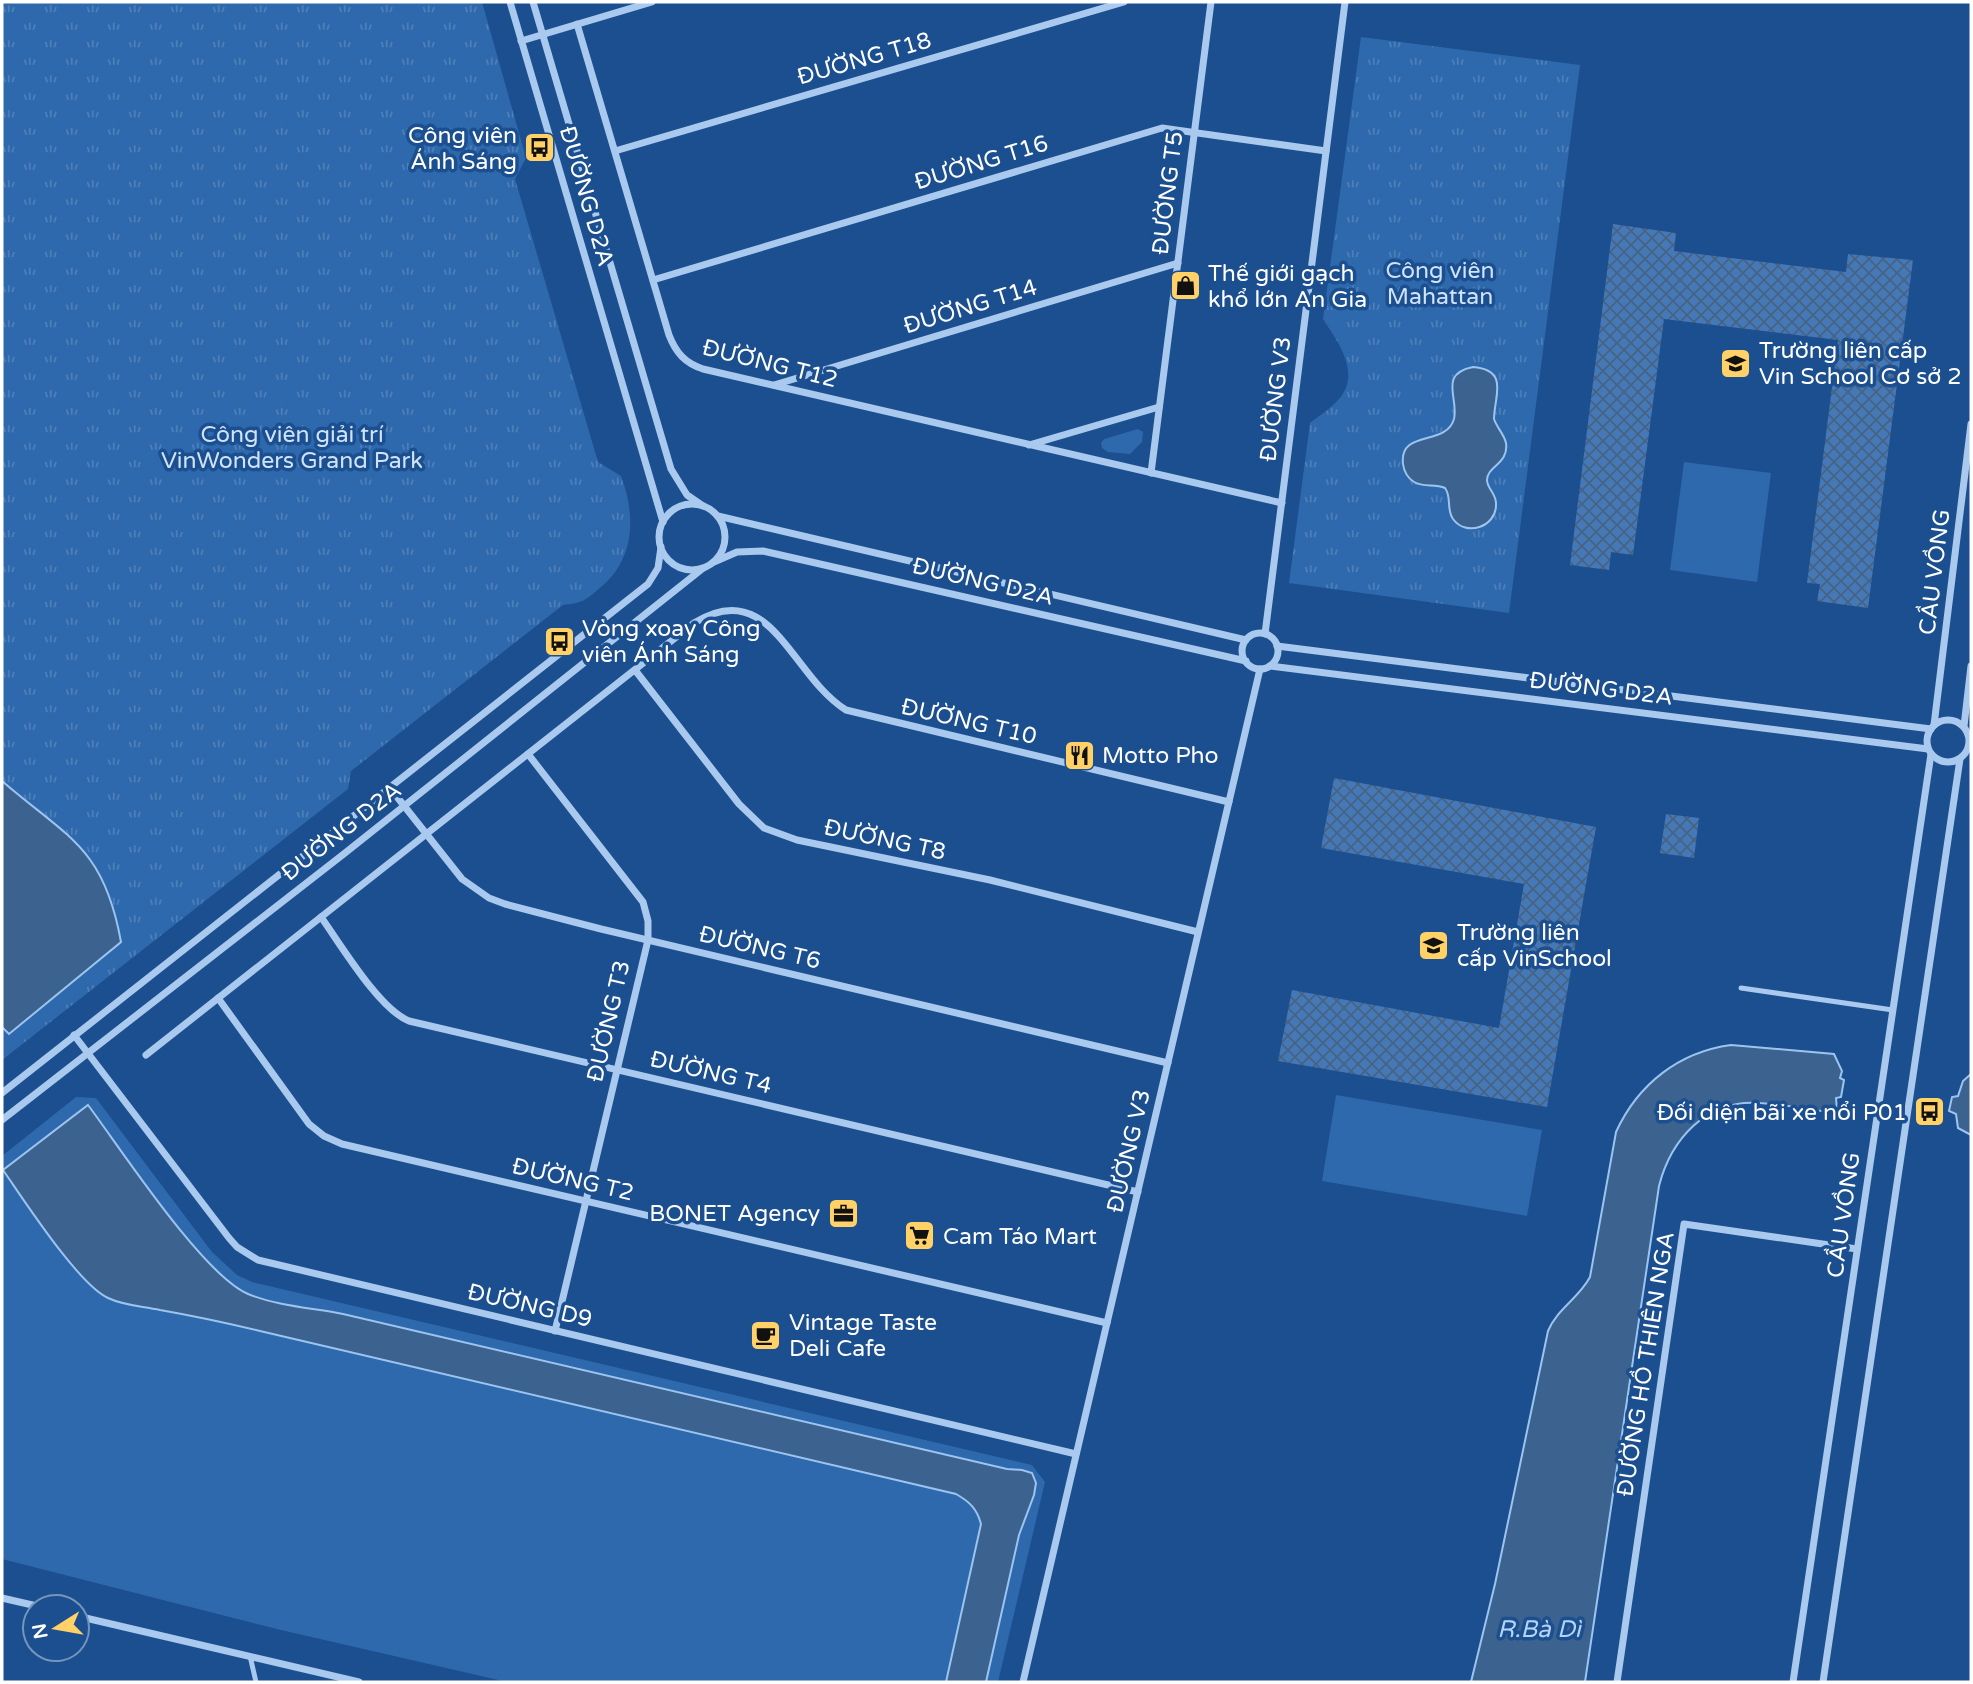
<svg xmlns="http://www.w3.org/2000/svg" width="1973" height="1684" font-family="'Varela Round',sans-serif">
	<defs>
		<pattern id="park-tufts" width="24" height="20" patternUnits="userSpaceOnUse" patternTransform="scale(1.75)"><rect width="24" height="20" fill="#2e69ad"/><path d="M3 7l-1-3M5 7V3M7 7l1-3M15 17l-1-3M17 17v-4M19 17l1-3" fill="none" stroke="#4d80b9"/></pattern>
		<pattern id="building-cross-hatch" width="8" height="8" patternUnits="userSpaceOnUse" patternTransform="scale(1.75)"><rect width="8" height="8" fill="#4478b7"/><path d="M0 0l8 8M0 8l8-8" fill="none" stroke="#486282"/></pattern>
	</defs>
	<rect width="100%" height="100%" fill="#1b4f8f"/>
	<g fill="#2e69ad">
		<polygon points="1138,429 1143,432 1142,442 1130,454 1108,452 1102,448 1101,443 1104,439"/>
		<polygon points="1684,462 1771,473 1757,582 1670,570"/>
		<polygon points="1336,1095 1542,1130 1527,1216 1322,1181"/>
		<polygon points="76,1097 96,1098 212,1252 237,1275 252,1282 1032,1465 1045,1482 998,1682 507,1682 281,1630 2,1559 2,1156"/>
	</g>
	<g fill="url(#park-tufts)">
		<path d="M 2,2 L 482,2 L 526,158 L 515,179 L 598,462 L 621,476 C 636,516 635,558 601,587 C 586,600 583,603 563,605 L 351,771 L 348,789 L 2,1060 Z"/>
		<path d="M 1361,37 L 1580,65 L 1509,613 L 1289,583 L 1310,423 C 1319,416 1330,409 1337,401 C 1363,375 1338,342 1323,319 Z"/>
	</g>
	<g fill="#3c6290" stroke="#9cc4f0" stroke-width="2">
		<path d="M 1473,367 C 1510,370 1494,397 1494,419 C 1497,428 1504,434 1506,443 C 1509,464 1487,466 1487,480 C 1487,489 1497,494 1496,505 C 1496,527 1466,537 1453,519 C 1446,509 1452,497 1445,488 C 1435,483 1424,488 1414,482 C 1408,478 1404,472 1403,464 C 1399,429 1446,447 1454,419 C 1459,398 1438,374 1473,367 Z"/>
		<path d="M 2,781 C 68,838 104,847 121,942 L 9,1034 L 2,1027 Z"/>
		<path d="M 1731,1045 L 1834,1054 L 1842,1071 L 1840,1078 L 1844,1080 L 1841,1097 L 1836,1098 L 1837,1110 L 1829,1112 C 1806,1109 1782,1104 1758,1103 C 1706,1100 1671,1139 1659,1186 L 1585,1682 L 1471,1682 L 1495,1584 L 1548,1331 C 1557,1309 1579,1298 1590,1277 L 1616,1132 C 1638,1084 1679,1052 1731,1045 Z"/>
		<polygon points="1971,1074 1971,1135 1958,1128 1956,1114 1949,1111 1952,1097 1958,1096 1963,1081"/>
		<path d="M 88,1105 C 121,1149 202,1274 248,1294 C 277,1306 312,1308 343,1314 L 1007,1469 L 1022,1470 L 1032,1473 L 1036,1483 L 1034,1495 L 1019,1535 L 986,1682 L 946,1682 L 981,1524 C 977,1509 970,1502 956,1494 L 260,1331 C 227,1323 194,1316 160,1310 C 142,1306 125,1306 108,1298 C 78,1284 24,1200 3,1170 Z"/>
	</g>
	<g fill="url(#building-cross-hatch)">
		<polygon points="1613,224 1676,233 1674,251 1846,272 1848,254 1913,260 1868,608 1817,601 1820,584 1807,583 1838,340 1664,319 1633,555 1611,552 1609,570 1570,565"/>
		<polygon points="1334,778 1596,827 1547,1107 1278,1061 1292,990 1499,1028 1524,884 1321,848"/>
		<polygon points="1666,814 1699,818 1694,858 1660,853"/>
	</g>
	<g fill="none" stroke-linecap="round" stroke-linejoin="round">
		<g stroke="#a9c9ee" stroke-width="5">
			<polyline points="1741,988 1893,1010"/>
			<polyline points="250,1656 256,1682"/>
		</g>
		<g stroke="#a9c9ee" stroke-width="7">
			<polyline points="510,2 663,522"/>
			<polyline points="533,2 671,469 687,495 703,506"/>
			<path d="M 577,24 L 669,335 C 676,353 685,363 703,369 L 1282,503"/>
			<polyline points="521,41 652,2"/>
			<polyline points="615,151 1124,2"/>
			<polyline points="653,280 1162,128 1326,151"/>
			<polyline points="774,385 1178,263"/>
			<polyline points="1029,445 1159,407"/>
			<polyline points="1151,473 1211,2"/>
			<circle cx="692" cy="537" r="33"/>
			<polyline points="718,516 1246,640"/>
			<polyline points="714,562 737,552 763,551 1246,661"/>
			<circle cx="1260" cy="651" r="18"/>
			<polyline points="1265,634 1345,2"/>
			<polyline points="1277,646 1931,729"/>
			<polyline points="1270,666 1928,749"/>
			<polyline points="635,670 739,804 764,828 797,840 990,880 1198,932"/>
			<circle cx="1948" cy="741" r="21"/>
			<polyline points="1934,725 1971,424"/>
			<polyline points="1964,726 1971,666"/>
			<polyline points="528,754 643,902 648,921 648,940 555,1331"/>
			<polyline points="390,788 462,879 489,898 505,904 601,929 1168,1063"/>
			<path d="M 321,917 C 341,945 379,1009 409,1021 L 1138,1192"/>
			<polyline points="218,998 309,1124 324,1136 342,1144 1107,1323"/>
			<polyline points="74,1035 229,1238 237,1247 258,1260 1076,1454"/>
			<path d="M 146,1055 L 694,623 C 771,575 791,676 846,710 L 1229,802"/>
			<polyline points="2,1093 648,584 658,568 661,547"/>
			<polyline points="2,1120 345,853 702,569"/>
			<polyline points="2,1598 41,1607"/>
			<polyline points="77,1616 359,1682"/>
			<polyline points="1023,1682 1260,669"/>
			<polyline points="1617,1682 1684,1224 1857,1249"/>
			<polyline points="1793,1682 1931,754"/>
			<polyline points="1823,1682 1960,759"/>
		</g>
	</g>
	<defs>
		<symbol id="bus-square" viewBox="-11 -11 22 22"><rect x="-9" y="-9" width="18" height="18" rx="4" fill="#ffd166" stroke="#1b4f8f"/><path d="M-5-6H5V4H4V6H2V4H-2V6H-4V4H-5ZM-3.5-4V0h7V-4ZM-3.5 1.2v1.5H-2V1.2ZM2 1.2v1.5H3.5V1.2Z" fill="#111"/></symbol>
		<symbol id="shop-square" viewBox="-11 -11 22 22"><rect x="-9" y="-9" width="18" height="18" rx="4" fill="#ffd166" stroke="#1b4f8f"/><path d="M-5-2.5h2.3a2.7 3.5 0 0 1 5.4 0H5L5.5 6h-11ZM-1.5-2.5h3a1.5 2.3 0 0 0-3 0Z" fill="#111"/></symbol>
		<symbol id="school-square" viewBox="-11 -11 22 22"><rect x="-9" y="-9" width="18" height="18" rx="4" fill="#ffd166" stroke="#1b4f8f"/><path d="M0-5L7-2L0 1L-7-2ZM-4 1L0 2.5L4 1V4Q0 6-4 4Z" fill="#111"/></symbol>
		<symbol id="restaurant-square" viewBox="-11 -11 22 22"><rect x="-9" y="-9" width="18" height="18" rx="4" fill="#ffd166" stroke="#1b4f8f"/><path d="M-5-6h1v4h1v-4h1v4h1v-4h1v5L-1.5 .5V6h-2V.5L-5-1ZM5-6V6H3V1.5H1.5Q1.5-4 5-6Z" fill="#111"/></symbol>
		<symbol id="office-square" viewBox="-11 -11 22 22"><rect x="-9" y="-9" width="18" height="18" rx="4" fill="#ffd166" stroke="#1b4f8f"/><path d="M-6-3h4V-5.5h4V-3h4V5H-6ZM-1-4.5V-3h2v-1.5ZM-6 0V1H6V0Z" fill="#111"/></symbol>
		<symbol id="supermarket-square" viewBox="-11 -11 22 22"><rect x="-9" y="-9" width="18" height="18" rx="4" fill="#ffd166" stroke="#1b4f8f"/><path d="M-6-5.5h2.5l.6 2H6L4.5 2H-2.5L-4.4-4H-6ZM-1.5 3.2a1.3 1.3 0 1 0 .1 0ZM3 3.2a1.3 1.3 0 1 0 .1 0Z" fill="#111"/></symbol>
		<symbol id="cafe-square" viewBox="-11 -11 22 22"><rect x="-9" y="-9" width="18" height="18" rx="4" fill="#ffd166" stroke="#1b4f8f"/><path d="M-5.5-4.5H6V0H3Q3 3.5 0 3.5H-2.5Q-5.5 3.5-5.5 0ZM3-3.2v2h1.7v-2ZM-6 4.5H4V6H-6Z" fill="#111"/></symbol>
	</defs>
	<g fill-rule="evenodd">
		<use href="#bus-square" x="522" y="130" width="35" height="35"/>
		<use href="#shop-square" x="1168" y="268" width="35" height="35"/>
		<use href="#school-square" x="1718" y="346" width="35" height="35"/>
		<use href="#bus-square" x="542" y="624" width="35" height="35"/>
		<use href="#restaurant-square" x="1062" y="738" width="35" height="35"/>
		<use href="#school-square" x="1416" y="928" width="35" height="35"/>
		<use href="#bus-square" x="1912" y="1094" width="35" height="35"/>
		<use href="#office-square" x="826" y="1196" width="35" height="35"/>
		<use href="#supermarket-square" x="902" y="1218" width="35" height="35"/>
		<use href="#cafe-square" x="748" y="1318" width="35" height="35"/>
	</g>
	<g text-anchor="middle" stroke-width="7" stroke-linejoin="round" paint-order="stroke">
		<g font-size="23" fill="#fff" stroke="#1b4f8f">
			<text transform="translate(864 58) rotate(-16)" y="8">ĐƯỜNG T18</text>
			<text transform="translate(981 162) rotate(-17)" y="8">ĐƯỜNG T16</text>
			<text transform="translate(1167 193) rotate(-83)" y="8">ĐƯỜNG T5</text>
			<text transform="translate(587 196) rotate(74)" y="8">ĐƯỜNG D2A</text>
			<text transform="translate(970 306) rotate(-17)" y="8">ĐƯỜNG T14</text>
			<text transform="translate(770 363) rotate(14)" y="8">ĐƯỜNG T12</text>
			<text transform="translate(1275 399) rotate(-83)" y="8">ĐƯỜNG V3</text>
			<text transform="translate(1934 572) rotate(-83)" y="8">CẦU VỒNG</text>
			<text transform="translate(983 581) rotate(13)" y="8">ĐƯỜNG D2A</text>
			<text transform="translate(1601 688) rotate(7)" y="8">ĐƯỜNG D2A</text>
			<text transform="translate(969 721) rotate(13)" y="8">ĐƯỜNG T10</text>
			<text transform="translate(341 831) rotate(-38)" y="8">ĐƯỜNG D2A</text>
			<text transform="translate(885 839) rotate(12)" y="8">ĐƯỜNG T8</text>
			<text transform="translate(760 947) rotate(13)" y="8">ĐƯỜNG T6</text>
			<text transform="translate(608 1021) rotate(-77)" y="8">ĐƯỜNG T3</text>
			<text transform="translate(711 1072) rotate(13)" y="8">ĐƯỜNG T4</text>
			<text transform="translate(1128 1151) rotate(-77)" y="8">ĐƯỜNG V3</text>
			<text transform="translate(573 1179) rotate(13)" y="8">ĐƯỜNG T2</text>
			<text transform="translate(1843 1215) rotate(-82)" y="8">CẦU VỒNG</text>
			<text transform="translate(530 1305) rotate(13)" y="8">ĐƯỜNG D9</text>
			<text transform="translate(1645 1364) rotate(-81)" y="8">ĐƯỜNG HỒ THIÊN NGA</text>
		</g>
		<g font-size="23" fill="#fff" stroke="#1b4f8f" text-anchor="start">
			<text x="517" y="143" text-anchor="end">Công viên<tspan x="517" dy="26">Ánh Sáng</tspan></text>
			<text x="1208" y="281">Thế giới gạch<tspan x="1208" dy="26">khổ lớn An Gia</tspan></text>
			<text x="1759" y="358">Trường liên cấp<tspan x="1759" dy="26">Vin School Cơ sở 2</tspan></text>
			<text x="582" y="636">Vòng xoay Công<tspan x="582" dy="26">viên Ánh Sáng</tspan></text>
			<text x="1102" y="763">Motto Pho</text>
			<text x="1457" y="940">Trường liên<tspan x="1457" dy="26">cấp VinSchool</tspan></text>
			<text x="1907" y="1120" text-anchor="end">Đối diện bãi xe nổi P01</text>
			<text x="820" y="1221" text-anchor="end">BONET Agency</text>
			<text x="943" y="1244">Cam Táo Mart</text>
			<text x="789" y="1330">Vintage Taste<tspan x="789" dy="26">Deli Cafe</tspan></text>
		</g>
		<g font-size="23" fill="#cfe3fa" stroke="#1b4f8f">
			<text x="1440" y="278">Công viên<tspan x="1440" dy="26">Mahattan</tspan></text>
			<text x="292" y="442">Công viên giải trí<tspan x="292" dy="26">VinWonders Grand Park</tspan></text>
		</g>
		<g font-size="24" font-style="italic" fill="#b5d3f5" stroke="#1b4f8f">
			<text x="1539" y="1637">R.Bà Dì</text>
		</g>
	</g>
	<rect width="1973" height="1684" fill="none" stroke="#ffffff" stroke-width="7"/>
	<g transform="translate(56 1628) rotate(259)"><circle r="33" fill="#1b4f8f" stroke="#7695bc" stroke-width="2"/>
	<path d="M0-5L12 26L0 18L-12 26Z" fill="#ffd166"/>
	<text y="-10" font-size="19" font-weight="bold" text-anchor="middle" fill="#ffffff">N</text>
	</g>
</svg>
